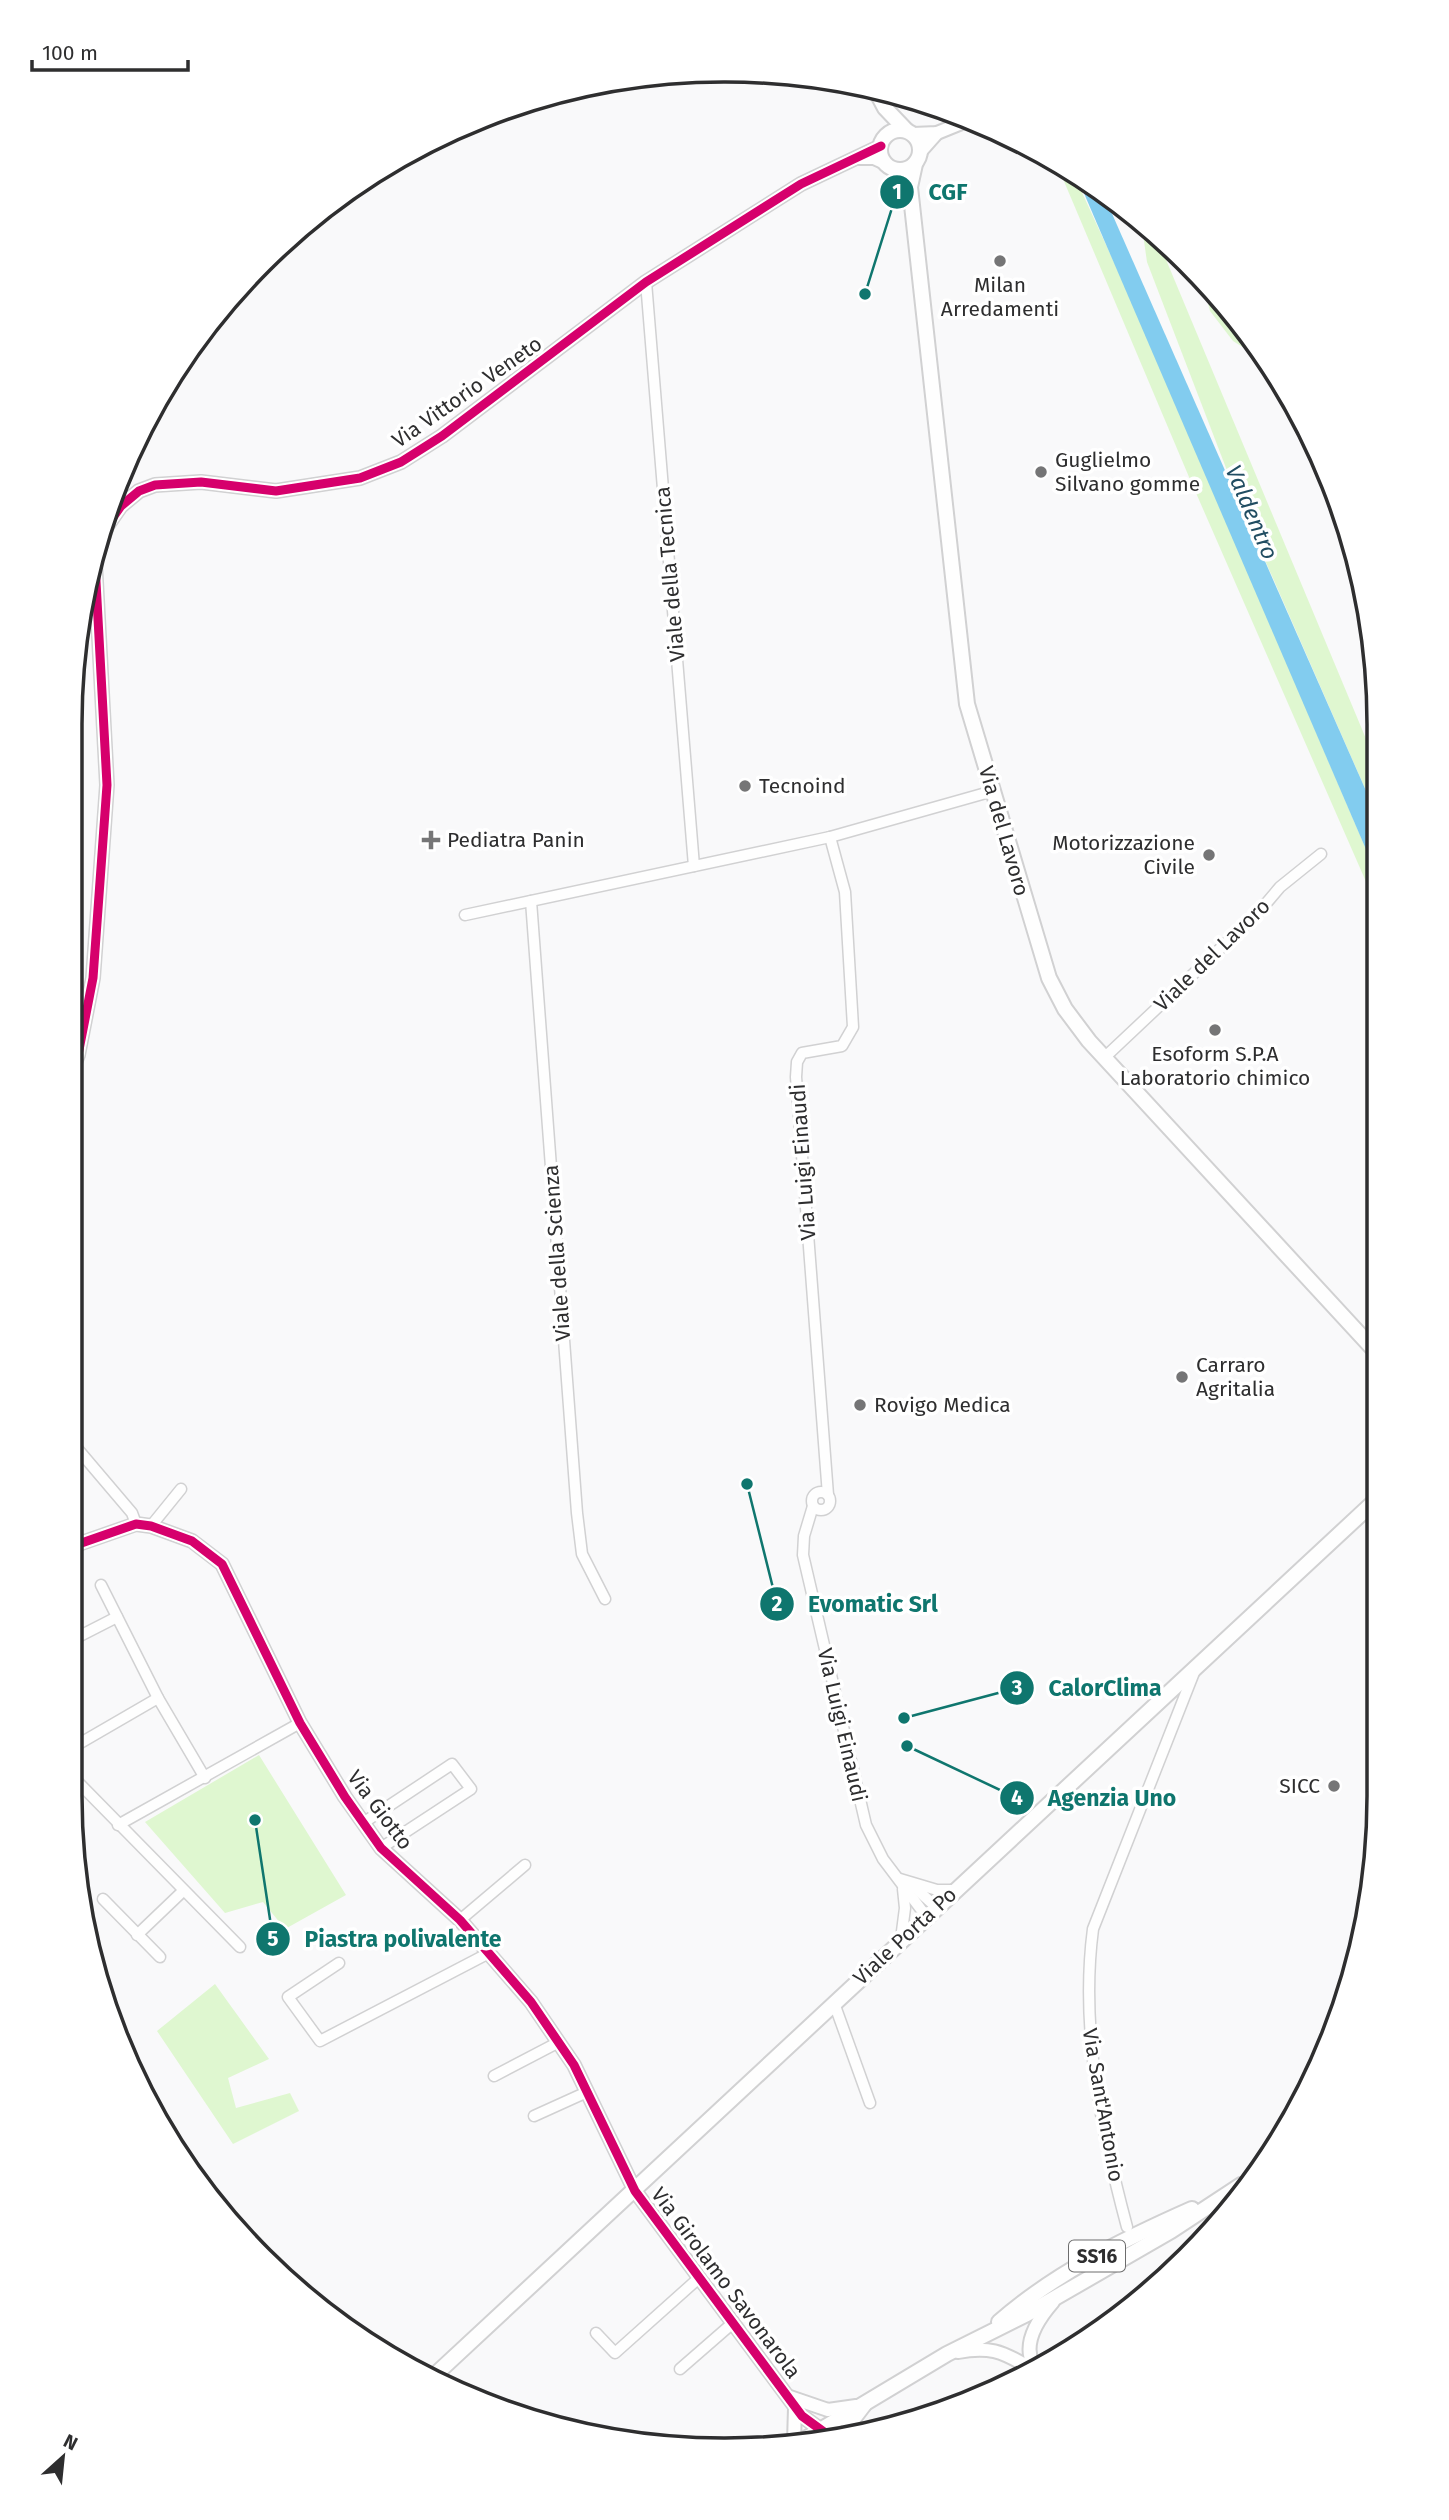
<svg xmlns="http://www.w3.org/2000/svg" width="1449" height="2520" font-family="'Fira Sans',sans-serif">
	<rect width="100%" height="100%" fill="#f9f9fa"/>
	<g fill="#dff7d0">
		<polygon points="1055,160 1074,175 1147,334 1374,868 1374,900 1189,477"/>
		<polygon points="1142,227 1157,238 1374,758 1374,809 1236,494 1147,262"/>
		<polygon points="1202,280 1269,361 1270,364 1233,341 1210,311"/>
		<polygon points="259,1755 346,1895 285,1929 263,1902 225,1913 145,1822"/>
		<polygon points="215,1984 269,2059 228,2078 236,2108 290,2093 299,2111 233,2144 157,2031"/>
	</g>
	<polygon fill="#82ccef" points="1077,177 1106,200 1374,809 1374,868"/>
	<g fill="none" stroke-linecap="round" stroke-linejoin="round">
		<defs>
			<g id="minor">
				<polyline points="646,282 694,866"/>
				<polyline points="531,901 577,1513 582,1554 605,1599"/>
				<polyline points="465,915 830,837 993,791"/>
				<polyline points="1104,1058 1258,913 1280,887 1321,854"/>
				<polyline points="70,1440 132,1513 136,1524"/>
				<circle cx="821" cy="1501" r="9"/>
				<polyline points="828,1495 796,1077 797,1062 802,1053 842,1046 853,1027 845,892 830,837"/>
				<polyline points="813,1506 804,1536 803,1555 866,1825 883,1859 926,1916"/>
				<polyline points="151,1526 181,1489"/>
				<polyline points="101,1585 158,1698 205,1778"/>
				<polyline points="70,1641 117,1617"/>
				<polyline points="70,1749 158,1698"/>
				<polyline points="70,1774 240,1947"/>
				<polyline points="363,1823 452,1764 471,1789 381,1848"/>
				<polyline points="118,1825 300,1723"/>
				<polyline points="900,1879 937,1890 954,1890"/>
				<polyline points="913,1886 936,1907"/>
				<polyline points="103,1899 160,1957"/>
				<polyline points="460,1920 525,1865"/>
				<polyline points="137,1935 182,1892"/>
				<polyline points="901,1939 905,1908 903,1889"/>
				<polyline points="339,1963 288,1997 320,2041 489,1953"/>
				<polyline points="834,2003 870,2103"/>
				<polyline points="494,2076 559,2042"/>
				<polyline points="534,2116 587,2092"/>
				<path d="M 1127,2227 C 1101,2130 1080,2028 1093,1929 L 1195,1670"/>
				<polyline points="596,2333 615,2353 700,2277"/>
				<polyline points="680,2369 734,2322"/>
			</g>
			<g id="tertiary">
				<polyline points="913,134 937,133 969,120"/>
				<polyline points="921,151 937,133"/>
				<polyline points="859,158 874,158 885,163"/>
				<polyline points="71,1072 78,1055 93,978 107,785 95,563 107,526 121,506 139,491 155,485 201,482 276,491 360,478 401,462 442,436 646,282 801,184 881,146"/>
				<polyline points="70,1547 136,1524 151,1526 192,1541 222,1564 300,1723 345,1797 381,1848 460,1920 531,2002 574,2065 635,2191 802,2416 828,2435"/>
				<path d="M 958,2352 C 988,2346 1002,2351 1028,2367"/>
				<path d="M 1033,2364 C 1022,2342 1039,2318 1053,2302"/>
				<polyline points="790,2397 828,2410 856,2406"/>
				<polyline points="846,2430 865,2405"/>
				<polyline points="794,2442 795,2408"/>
			</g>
			<g id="secondary">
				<polyline points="876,91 885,108 906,130"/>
				<circle cx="900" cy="150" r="20"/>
				<polyline points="915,164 910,187 967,704 1049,978 1065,1009 1089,1041 1376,1352"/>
				<polyline points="436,2374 1376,1500"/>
			</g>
			<g id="primary">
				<path d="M 999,2322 C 1055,2273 1124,2239 1192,2209"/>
				<polyline points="802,2441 947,2354 1027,2314 1171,2231 1241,2185"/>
			</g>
		</defs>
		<use href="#minor" stroke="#d1d1d2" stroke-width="13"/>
		<use href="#tertiary" stroke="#d1d1d2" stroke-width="16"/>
		<use href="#secondary" stroke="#d1d1d2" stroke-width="18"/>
		<use href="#primary" stroke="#d1d1d2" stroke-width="18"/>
		<use href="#minor" stroke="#fefefe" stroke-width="10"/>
		<use href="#tertiary" stroke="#fefefe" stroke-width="12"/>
		<use href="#secondary" stroke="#fefefe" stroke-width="14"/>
		<use href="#primary" stroke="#fefefe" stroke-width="14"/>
		<defs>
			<g id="cycleway">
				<polyline points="71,1072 78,1055 93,978 107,785 95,563 107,526 121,506 139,491 155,485 201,482 276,491 360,478 401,462 442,436 646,282 801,184 881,146"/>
				<polyline points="70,1547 136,1524 151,1526 192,1541 222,1564 300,1723 345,1797 381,1848 460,1920 531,2002 574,2065 635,2191 802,2416 828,2435"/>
			</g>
		</defs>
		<use href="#cycleway" stroke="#fff" stroke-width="13"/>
		<use href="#cycleway" stroke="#d6006c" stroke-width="9"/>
	</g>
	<g fill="#757576" stroke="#fff" stroke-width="2.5">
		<circle cx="1000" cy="261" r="7"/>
		<circle cx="1041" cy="472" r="7"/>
		<circle cx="745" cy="786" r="7"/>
		<path d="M427.5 829.5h7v7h7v7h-7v7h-7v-7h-7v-7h7z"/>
		<circle cx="1209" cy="855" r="7"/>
		<circle cx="1215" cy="1030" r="7"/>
		<circle cx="1182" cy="1377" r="7"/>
		<circle cx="860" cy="1405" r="7"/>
		<circle cx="1334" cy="1786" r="7"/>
	</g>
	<g text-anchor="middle" stroke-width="7" stroke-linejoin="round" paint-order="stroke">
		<rect fill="#fff" stroke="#6d6d6d" stroke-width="2" x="1069" y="2240.5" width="56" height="31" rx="5"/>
		<g font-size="19" font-weight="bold" fill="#2e2e2f">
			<text x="1097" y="2263">SS16</text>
		</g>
		<g font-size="21" fill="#2e2e2f" stroke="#fff" text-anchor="start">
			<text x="1000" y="292" text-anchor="middle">Milan<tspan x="1000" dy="24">Arredamenti</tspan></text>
			<text x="1055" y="467">Guglielmo<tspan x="1055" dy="24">Silvano gomme</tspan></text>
			<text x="759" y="793">Tecnoind</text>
			<text x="447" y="847">Pediatra Panin</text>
			<text x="1195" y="850" text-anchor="end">Motorizzazione<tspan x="1195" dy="24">Civile</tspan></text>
			<text x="1215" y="1061" text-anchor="middle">Esoform S.P.A<tspan x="1215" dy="24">Laboratorio chimico</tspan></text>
			<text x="1196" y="1372">Carraro<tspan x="1196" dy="24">Agritalia</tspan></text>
			<text x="874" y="1412">Rovigo Medica</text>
			<text x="1320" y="1793" text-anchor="end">SICC</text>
		</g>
		<g font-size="21" fill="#2e2e2f" stroke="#fff">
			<text transform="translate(467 392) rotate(-35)" y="7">Via Vittorio Veneto</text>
			<text transform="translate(670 574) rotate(-95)" y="7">Viale della Tecnica</text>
			<text transform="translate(1004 831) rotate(74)" y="7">Via del Lavoro</text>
			<text transform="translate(1212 955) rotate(-44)" y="7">Viale del Lavoro</text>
			<text transform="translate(803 1162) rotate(-94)" y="7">Via Luigi Einaudi</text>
			<text transform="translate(557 1253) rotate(-94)" y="7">Viale della Scienza</text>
			<text transform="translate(842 1725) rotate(77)" y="7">Via Luigi Einaudi</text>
			<text transform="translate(380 1810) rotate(53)" y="7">Via Giotto</text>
			<text transform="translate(905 1936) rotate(-43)" y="7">Viale Porta Po</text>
			<text transform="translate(1103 2105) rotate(80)" y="7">Via Sant'Antonio</text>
			<text transform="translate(726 2283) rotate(53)" y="7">Via Girolamo Savonarola</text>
		</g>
		<g font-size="23" font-style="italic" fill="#214d62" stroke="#fff">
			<text transform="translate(1252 512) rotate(67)" y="8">Valdentro</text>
		</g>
	</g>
	<path d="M0 0H1449V2520H0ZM724 82H725A642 642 0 0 1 1367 724V1796A642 642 0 0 1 725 2438H724A642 642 0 0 1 82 1796V724A642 642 0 0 1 724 82Z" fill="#fff" fill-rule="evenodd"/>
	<path fill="none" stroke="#2e2e2f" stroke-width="3.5" d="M724 82H725A642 642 0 0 1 1367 724V1796A642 642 0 0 1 725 2438H724A642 642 0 0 1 82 1796V724A642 642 0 0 1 724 82Z"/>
	<path fill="none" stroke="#0f766e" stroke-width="2.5" d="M865 294L897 192M747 1484L777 1604M904 1718L1017 1688M907 1746L1017 1798M255 1820L273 1939"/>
	<g fill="#0f766e" stroke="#fff" stroke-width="2.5">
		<circle cx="865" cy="294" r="7"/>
		<circle cx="747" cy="1484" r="7"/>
		<circle cx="904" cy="1718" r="7"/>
		<circle cx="907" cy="1746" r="7"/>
		<circle cx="255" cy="1820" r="7"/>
		<circle cx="897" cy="192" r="18"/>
		<circle cx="777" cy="1604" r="18"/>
		<circle cx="1017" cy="1688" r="18"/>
		<circle cx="1017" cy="1798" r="18"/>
		<circle cx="273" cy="1939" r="18"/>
	</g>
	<g font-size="21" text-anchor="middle" font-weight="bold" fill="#fff">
		<text x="897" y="199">1</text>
		<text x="777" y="1611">2</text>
		<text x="1017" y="1695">3</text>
		<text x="1017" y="1805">4</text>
		<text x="273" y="1946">5</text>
	</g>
	<g font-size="23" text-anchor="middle" font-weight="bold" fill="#0f766e" stroke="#fff" stroke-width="7" stroke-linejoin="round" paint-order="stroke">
		<text x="948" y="200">CGF</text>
		<text x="873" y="1612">Evomatic Srl</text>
		<text x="1105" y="1696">CalorClima</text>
		<text x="1112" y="1806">Agenzia Uno</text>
		<text x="403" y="1947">Piastra polivalente</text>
	</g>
	<g transform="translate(63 2457) rotate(27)" stroke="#ffffff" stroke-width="5" paint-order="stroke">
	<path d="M0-5L12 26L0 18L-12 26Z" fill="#2e2e2f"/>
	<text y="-10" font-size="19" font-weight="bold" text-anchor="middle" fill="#2e2e2f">N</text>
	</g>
	<path d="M32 60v10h156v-10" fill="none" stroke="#2e2e2f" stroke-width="3.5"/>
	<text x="42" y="60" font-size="21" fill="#2e2e2f" stroke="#ffffff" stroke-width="5" paint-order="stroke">100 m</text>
</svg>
